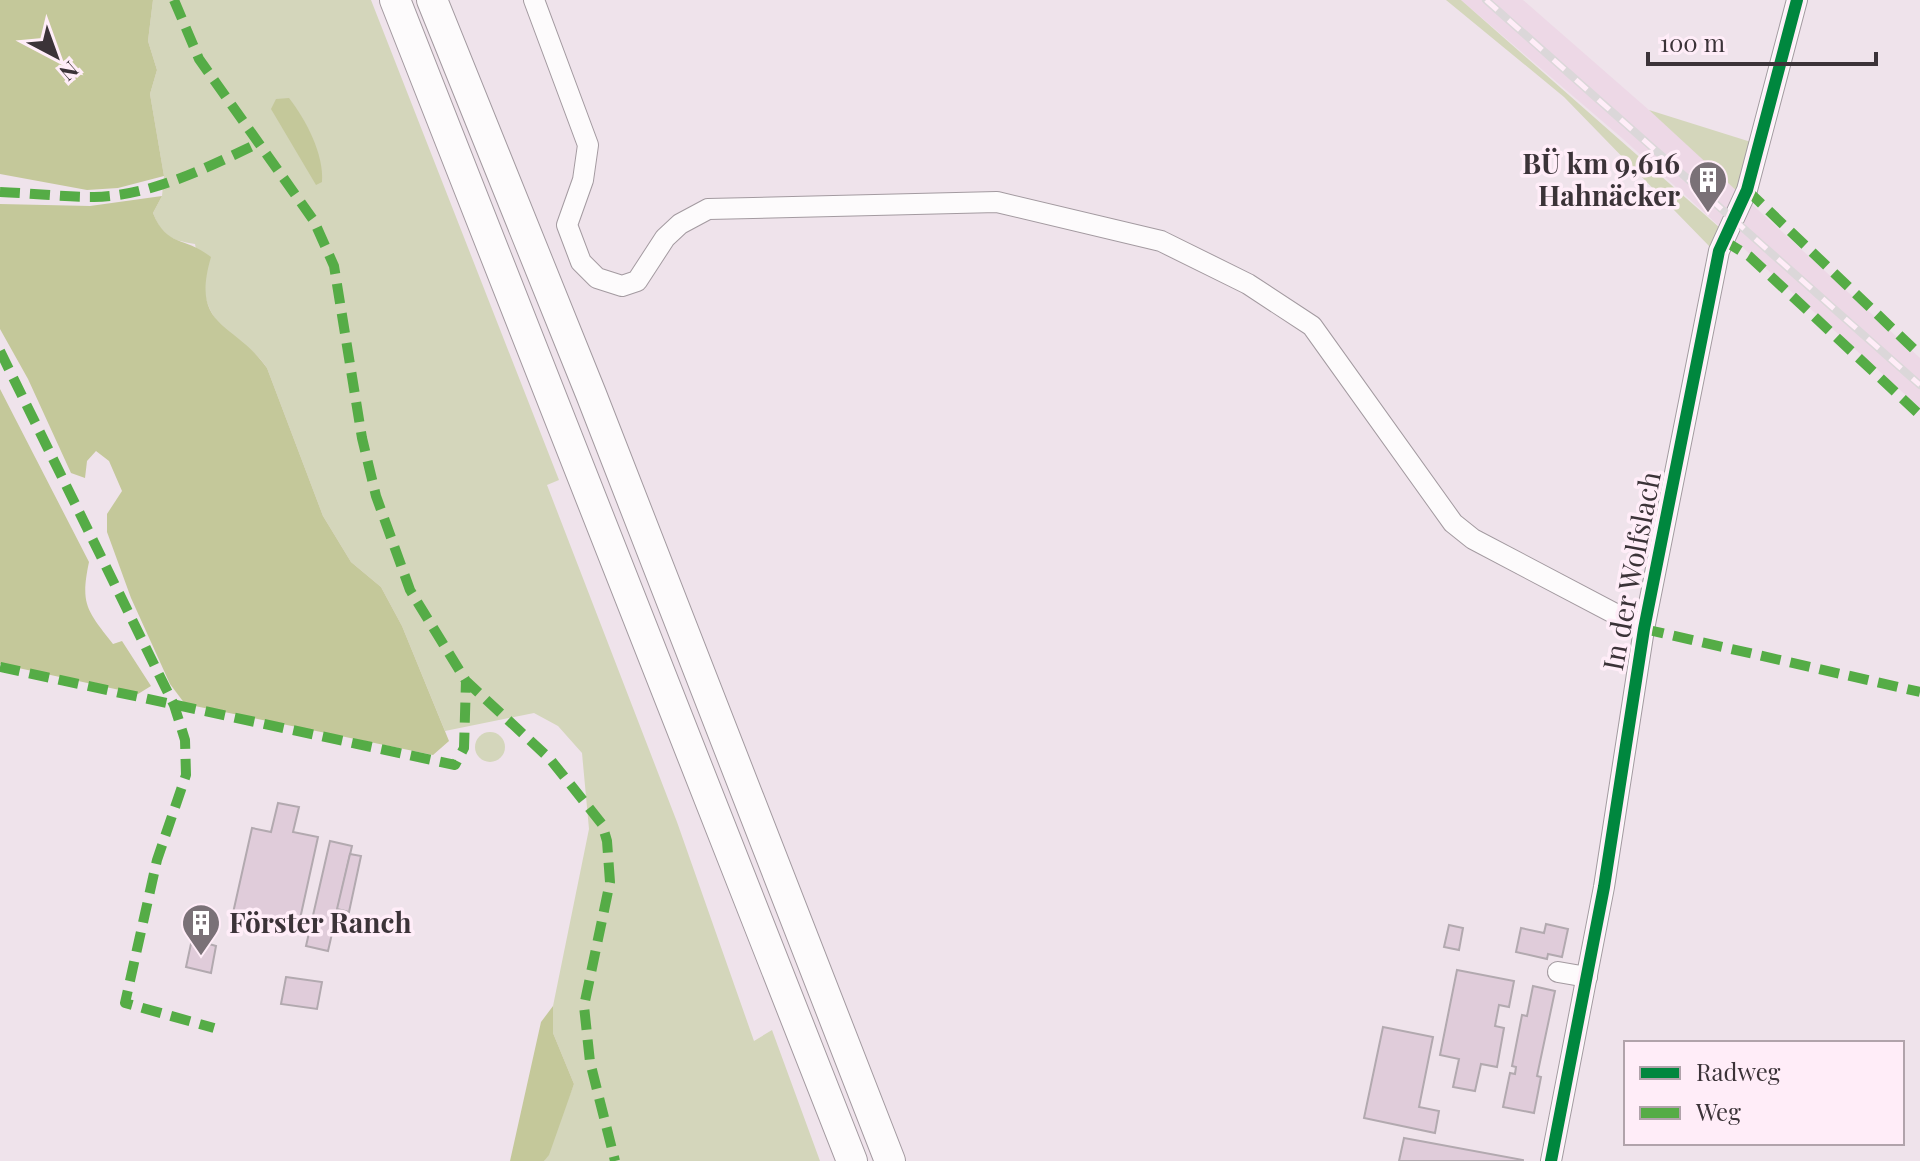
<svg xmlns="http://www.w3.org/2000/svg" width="1920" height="1161" font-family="'Playfair Display',serif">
	<rect width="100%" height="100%" fill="#efe3eb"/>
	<polygon fill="#edd8e6" points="1461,0 1523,0 1649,110 1920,358 1920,408 1623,139"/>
	<g fill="#d4d6bb">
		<path d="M 153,0 L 371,0 L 559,480 L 547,485 L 677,822 L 754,1041 L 772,1030 L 820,1161 L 544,1161 L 574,1084 L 553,1033 L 553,1006 L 589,829 L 582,753 L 558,726 L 534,713 L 445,731 L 402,626 L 381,587 L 351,562 L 323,516 L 267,368 C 250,344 238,344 221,326 C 201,304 201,272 195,244 C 170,240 162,236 153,213 L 162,196 L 164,176 L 150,94 L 157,70 L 148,41 Z"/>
		<polygon points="1446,0 1461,0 1720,228 1710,247 1564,97"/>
		<polygon points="1649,110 1751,142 1739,193"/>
		<circle cx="490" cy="747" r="15"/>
	</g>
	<g fill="#c4c89a">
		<polygon points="0,0 153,0 148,41 157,70 150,94 164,176 118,188 87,190 0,174"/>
		<path d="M 289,98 C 306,120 324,154 322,182 L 316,185 L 271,109 L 276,99 Z"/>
		<path d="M 162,196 L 153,213 C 167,248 185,236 211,257 C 190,329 234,321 267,368 L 323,516 L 351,562 L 381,587 L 402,626 L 449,741 L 433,755 L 185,704 L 170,684 L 131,598 L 107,532 L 107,514 L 122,491 L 109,461 L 96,451 L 87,461 L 85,478 L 71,473 L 28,379 L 0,329 L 0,204 L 90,206 Z"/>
		<path d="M 0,389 L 89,562 C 80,605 87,610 113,644 L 122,641 L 151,686 L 138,694 L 0,664 Z"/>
		<polygon points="553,1006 553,1033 574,1084 549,1155 544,1161 510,1161 541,1022"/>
	</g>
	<g fill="#e0ccda" stroke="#b2a9af" stroke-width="2">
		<polygon points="278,803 299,807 293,832 318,837 298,928 233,913 252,828 271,832"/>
		<polygon points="330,841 352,846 328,951 306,946"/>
		<polygon points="350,854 361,856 349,912 337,909"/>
		<polygon points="1546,924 1568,929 1562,957 1548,954 1547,959 1516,952 1521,928 1544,933"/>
		<polygon points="1449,925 1463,928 1459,950 1444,947"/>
		<polygon points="192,939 216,946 211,973 186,967"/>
		<polygon points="1457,970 1514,981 1509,1007 1499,1005 1495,1026 1504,1028 1497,1067 1481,1064 1475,1091 1453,1087 1459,1059 1440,1055"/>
		<polygon points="286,977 322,982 317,1009 281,1004"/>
		<polygon points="1533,986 1555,991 1537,1076 1541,1077 1534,1113 1503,1107 1510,1073 1515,1074 1516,1067 1512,1066 1522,1015 1527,1016"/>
		<polygon points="1383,1027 1433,1037 1419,1107 1439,1111 1435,1133 1364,1118"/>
		<polygon points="1404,1138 1523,1160 1523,1161 1399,1161"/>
	</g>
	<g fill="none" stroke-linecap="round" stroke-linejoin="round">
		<defs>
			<g id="minor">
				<polyline points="534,0 588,145 583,180 567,225 581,262 597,278 622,286 637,281 665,238 680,224 708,209 997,202 1161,241 1248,284 1312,326 1453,523 1473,539 1644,629"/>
				<polyline points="1558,972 1587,977"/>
				<polyline points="1551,1161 1604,887 1644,629 1719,251 1747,190 1797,0"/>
			</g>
			<g id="highway">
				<polyline points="395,0 852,1161"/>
				<polyline points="432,0 591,394 890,1161"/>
			</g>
		</defs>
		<use href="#minor" stroke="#a39aa0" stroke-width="22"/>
		<use href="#highway" stroke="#a39aa0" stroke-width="32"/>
		<use href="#minor" stroke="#fdfbfc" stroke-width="20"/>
		<use href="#highway" stroke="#fdfbfc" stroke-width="30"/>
		<defs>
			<polyline id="rail" points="1486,0 1920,385"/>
		</defs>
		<use href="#rail" stroke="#dbd7d9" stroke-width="8"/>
		<use href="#rail" stroke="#ffedf8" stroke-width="5" stroke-dasharray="15" stroke-linecap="butt"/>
		<g stroke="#55ac46" stroke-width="10" stroke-dasharray="20 10" stroke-linecap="butt">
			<polyline points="174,0 199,59 314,221 334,266 362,438 376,496 410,590 466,681 550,759 602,824 607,841 610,882 584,1006 590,1062 615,1161"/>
			<polyline points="1747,190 1920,355"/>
			<path d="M 0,192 C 31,193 63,197 94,197 C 152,196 208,167 259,143"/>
			<polyline points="1723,240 1749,256 1920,415"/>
			<polyline points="0,351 174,705 185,740 186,775 157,860 125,1003 214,1028"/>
			<polyline points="1644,629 1920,692"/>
			<polyline points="0,667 455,765 464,748 466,681"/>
		</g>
		<defs>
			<polyline id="cycleway" points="1551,1161 1604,887 1644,629 1719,251 1747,190 1797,0"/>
		</defs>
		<use href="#cycleway" stroke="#ffedf8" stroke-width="17"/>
		<use href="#cycleway" stroke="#00873e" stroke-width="12"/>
	</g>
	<defs>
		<symbol id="building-pin" viewBox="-11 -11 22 30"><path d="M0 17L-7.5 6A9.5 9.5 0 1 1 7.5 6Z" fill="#7a7177" stroke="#ffedf8"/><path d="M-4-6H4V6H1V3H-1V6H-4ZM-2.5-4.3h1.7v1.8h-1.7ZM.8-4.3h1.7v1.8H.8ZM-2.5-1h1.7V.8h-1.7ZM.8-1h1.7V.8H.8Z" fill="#fff"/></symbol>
	</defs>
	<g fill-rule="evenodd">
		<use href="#building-pin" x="1686" y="158" width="44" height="60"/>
		<use href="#building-pin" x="179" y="901" width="44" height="60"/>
	</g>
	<g text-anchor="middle" stroke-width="7" stroke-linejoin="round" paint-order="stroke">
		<g font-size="28" font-weight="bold" fill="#3b3338" stroke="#ffedf8" text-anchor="end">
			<text x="1680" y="174">BÜ km 9,616<tspan x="1680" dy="32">Hahnäcker</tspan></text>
			<text x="229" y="933" text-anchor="start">Förster Ranch</text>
		</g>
		<g font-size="28" fill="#3b3338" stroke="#ffedf8">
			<text transform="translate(1632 571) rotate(-79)" y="10">In der Wolfslach</text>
		</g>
	</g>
	<rect x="1624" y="1041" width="280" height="104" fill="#ffedf8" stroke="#b1a3ab" stroke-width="2"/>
	<rect x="1640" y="1067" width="40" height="12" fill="#00873e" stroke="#b1a3ab" stroke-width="2"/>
	<text x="1696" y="1081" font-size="24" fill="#3b3338">Radweg</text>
	<rect x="1640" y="1107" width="40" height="12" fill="#55ac46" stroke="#b1a3ab" stroke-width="2"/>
	<text x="1696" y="1121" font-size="24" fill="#3b3338">Weg</text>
	<g transform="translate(56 56) rotate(139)" stroke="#ffedf8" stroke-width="6" paint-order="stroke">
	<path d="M0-6L14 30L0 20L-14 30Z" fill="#3b3338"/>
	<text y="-12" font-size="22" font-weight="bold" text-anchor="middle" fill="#3b3338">N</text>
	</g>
	<path d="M1648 52v12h228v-12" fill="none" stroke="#3b3338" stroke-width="4"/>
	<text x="1660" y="52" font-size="24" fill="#3b3338" stroke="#ffedf8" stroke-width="6" paint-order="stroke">100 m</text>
</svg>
